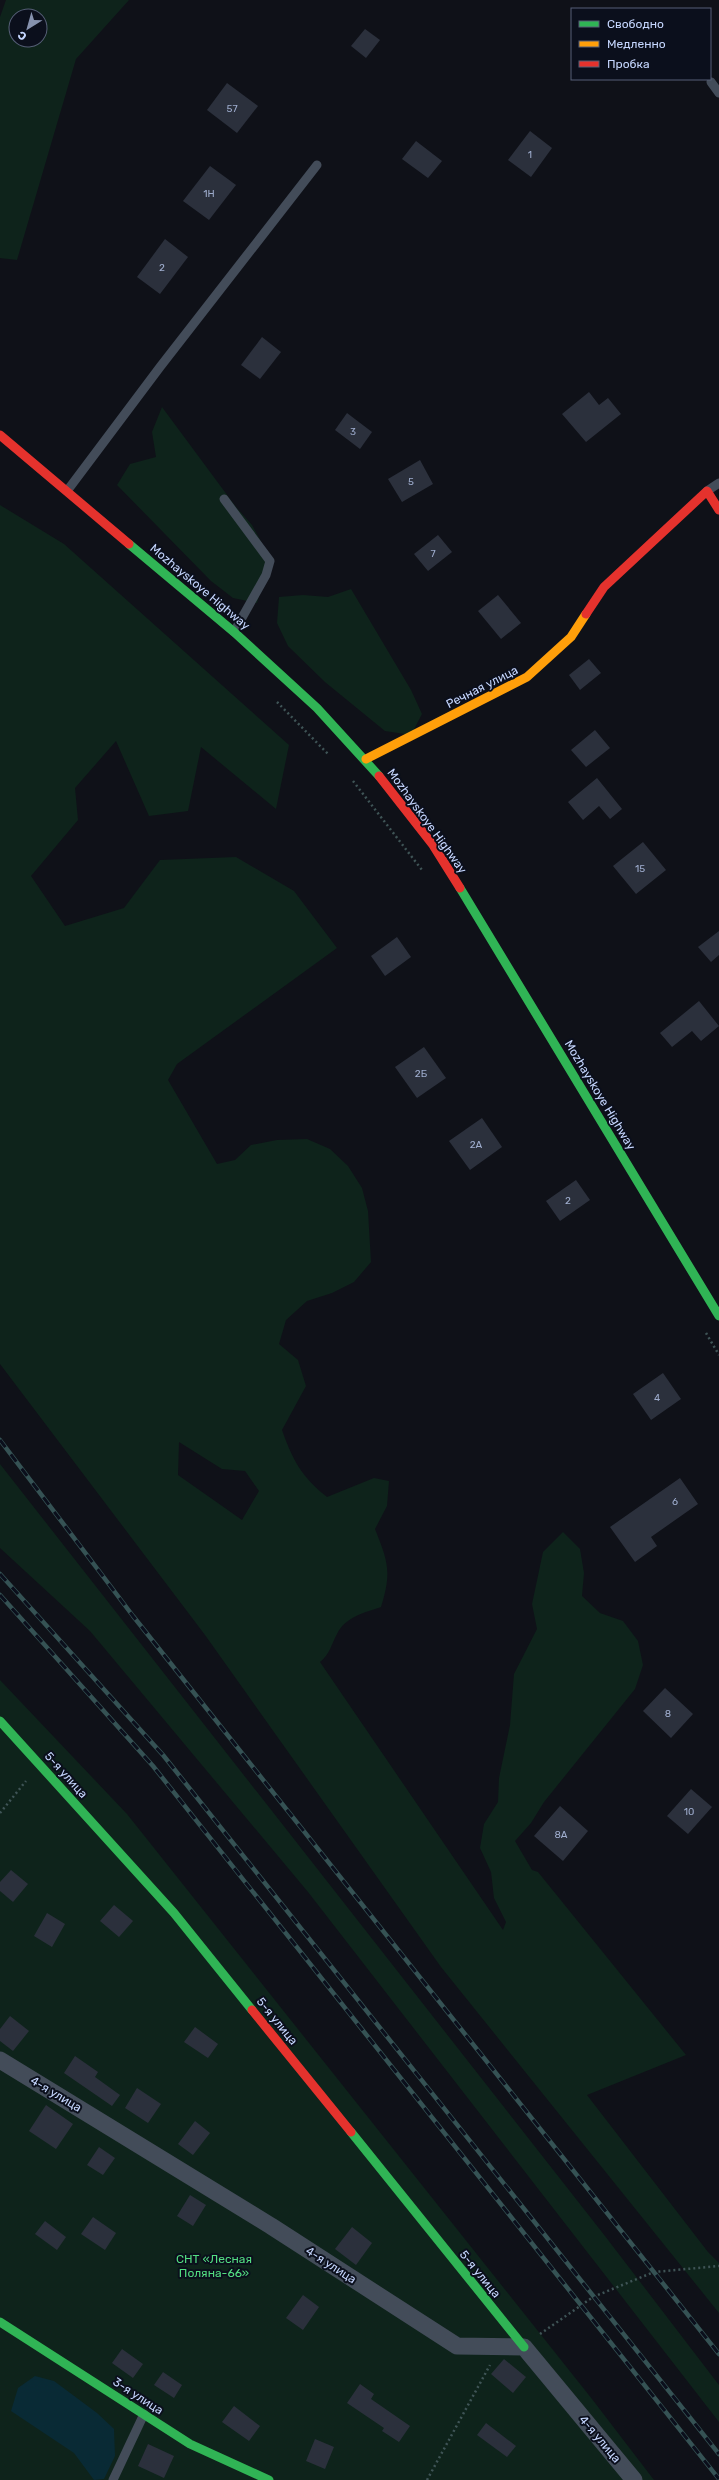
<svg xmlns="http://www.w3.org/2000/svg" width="719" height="2480" font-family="Rubik,sans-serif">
	<rect width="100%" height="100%" fill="#0f1118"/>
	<g fill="#0e231b" fill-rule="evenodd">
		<path d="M 6,0 L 129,0 L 76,59 L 17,260 L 0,258 L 0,17 ZM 16,16 L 40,16 L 40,40 L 16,40 Z"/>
		<polygon points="162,407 236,507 252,525 263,545 267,570 257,603 233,598 211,581 117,485 130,464 156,457 152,432"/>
		<path d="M 0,505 L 64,544 L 289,745 L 276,809 L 201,747 L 188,811 L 149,816 L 116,741 L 75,788 L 78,820 L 31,876 L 65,926 L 124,908 L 160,860 L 236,857 L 294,891 L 337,948 L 177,1064 L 168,1080 L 217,1164 L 235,1160 L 251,1145 L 277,1140 L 307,1139 L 330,1149 L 348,1166 L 362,1188 L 368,1211 L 371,1262 L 354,1282 L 332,1293 L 307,1301 L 286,1320 L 279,1344 L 298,1360 L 306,1386 L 282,1430 C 293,1461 302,1477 327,1497 L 374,1478 L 389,1481 L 387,1506 L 375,1529 C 388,1562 392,1572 381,1607 C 366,1612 345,1617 337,1634 C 331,1645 330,1654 320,1662 L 503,1930 L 506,1922 L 494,1898 L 491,1872 L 480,1848 L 484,1824 L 498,1802 L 499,1778 L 510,1725 L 514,1674 L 537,1629 L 532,1604 L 543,1552 L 563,1532 L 580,1549 L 584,1573 L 582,1596 L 600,1613 L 623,1621 L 638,1641 L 643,1665 L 635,1689 L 544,1802 L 531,1823 L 515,1841 L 532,1870 L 538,1872 L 686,2055 L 587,2095 L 708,2252 L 719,2263 L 719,2313 L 441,1967 L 205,1635 L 0,1364 ZM 179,1442 L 222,1469 L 245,1471 L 259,1491 L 242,1520 L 178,1475 Z"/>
		<polygon points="351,589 411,690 422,714 411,735 385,731 325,682 288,646 277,623 279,597 303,595 328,597"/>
		<polygon points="0,1464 605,2236 719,2385 719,2422 308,1892 90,1631 0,1548"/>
		<polygon points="0,1680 127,1814 592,2399 654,2480 0,2480"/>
	</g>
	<polygon fill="#092a35" points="35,2376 54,2381 97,2413 114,2429 115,2456 104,2479 94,2480 74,2453 11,2411 18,2388"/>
	<g fill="#2b303c">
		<polygon points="365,29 380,40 366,58 351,46"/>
		<polygon points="227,83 258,106 237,133 207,110"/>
		<polygon points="530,131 552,148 531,177 508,160"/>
		<polygon points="416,141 442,161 428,178 402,159"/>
		<polygon points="210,166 236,185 209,220 183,201"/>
		<polygon points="165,239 188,257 160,294 137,277"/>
		<polygon points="262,337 281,352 260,379 241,365"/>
		<polygon points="589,392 599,405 608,398 621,414 586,442 562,414"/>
		<polygon points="347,413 372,432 360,449 335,430"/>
		<polygon points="420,460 433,484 402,502 388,479"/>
		<polygon points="438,535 452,552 428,571 414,554"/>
		<polygon points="498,595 521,623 501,639 478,611"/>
		<polygon points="589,659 601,673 580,690 569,675"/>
		<polygon points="595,730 610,748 586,767 571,750"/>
		<polygon points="597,778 622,809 610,819 599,806 583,820 568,802"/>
		<polygon points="643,842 666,870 636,894 613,866"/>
		<polygon points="719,931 719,955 711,962 698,947"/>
		<polygon points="397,937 411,957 385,976 371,956"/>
		<polygon points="699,1001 719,1026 701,1041 692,1031 672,1047 660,1033"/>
		<polygon points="424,1047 446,1078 417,1098 395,1067"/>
		<polygon points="482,1118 502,1147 470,1170 449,1141"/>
		<polygon points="576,1180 590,1200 560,1221 546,1201"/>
		<polygon points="663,1373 681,1399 651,1420 633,1394"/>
		<polygon points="680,1478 698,1504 651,1537 657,1546 635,1562 610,1527"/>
		<polygon points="665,1688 693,1714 671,1738 643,1711"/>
		<polygon points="691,1789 712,1807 688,1834 667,1816"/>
		<polygon points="560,1806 588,1831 563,1861 534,1836"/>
		<polygon points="11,1870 28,1884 13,1902 0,1891 0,1882"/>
		<polygon points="114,1905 133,1921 119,1937 100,1921"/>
		<polygon points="47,1913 65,1924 52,1947 34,1936"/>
		<polygon points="10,2016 29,2031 13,2051 0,2041 0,2029"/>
		<polygon points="195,2027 218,2044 208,2058 184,2042"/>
		<polygon points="75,2056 98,2072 95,2077 120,2095 112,2106 64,2073"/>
		<polygon points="137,2088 161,2104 148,2123 125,2108"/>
		<polygon points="46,2105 73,2124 56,2149 29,2131"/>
		<polygon points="195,2121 210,2133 193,2155 178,2144"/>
		<polygon points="99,2147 115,2158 103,2175 87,2165"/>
		<polygon points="190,2195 206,2205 193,2226 177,2216"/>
		<polygon points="93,2217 116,2233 105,2250 81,2234"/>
		<polygon points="45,2221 66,2237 57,2250 35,2234"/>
		<polygon points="352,2227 372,2243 356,2265 335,2249"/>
		<polygon points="303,2295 319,2307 303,2330 286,2318"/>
		<polygon points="122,2349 143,2364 133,2378 112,2363"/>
		<polygon points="504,2359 526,2377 513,2393 491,2374"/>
		<polygon points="163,2372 182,2385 174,2398 154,2385"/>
		<polygon points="360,2384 374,2394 371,2399 410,2426 399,2442 382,2431 384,2428 347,2403"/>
		<polygon points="234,2406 260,2426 249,2441 222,2422"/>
		<polygon points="486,2423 516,2446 507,2457 477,2435"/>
		<polygon points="315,2439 334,2447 325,2469 306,2461"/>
		<polygon points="148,2444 174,2456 164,2478 138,2466"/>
	</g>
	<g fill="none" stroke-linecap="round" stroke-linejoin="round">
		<g stroke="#3f5456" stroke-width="2.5" stroke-dasharray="2 3" stroke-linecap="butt">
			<polyline points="277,702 328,754"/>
			<polyline points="353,781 422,870"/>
			<polyline points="706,1333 719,1355"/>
			<polyline points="0,1813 26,1781"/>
			<polyline points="540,2334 593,2297 654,2272 719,2266"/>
			<polyline points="427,2480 490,2365"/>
		</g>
		<g stroke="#434c59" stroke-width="9">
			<polyline points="711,82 719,93"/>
			<polyline points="67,491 160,367 317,165"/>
			<polyline points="707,491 719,483"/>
			<polyline points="224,499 270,561 266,575 234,632"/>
			<polyline points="113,2480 144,2414"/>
		</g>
		<polyline stroke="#434c59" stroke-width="17" points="0,2060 271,2226 457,2346 524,2347 634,2480"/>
		<g stroke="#30b455" stroke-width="9">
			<polyline points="129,544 234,632 317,708 379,776"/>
			<polyline points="460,888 719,1316"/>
			<polyline points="0,1721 174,1913 252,2010"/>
			<polyline points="351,2132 524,2347"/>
			<polyline points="0,2322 190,2444 269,2480"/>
		</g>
		<polyline stroke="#ff9f0a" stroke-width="9" points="366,759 527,677 571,637 586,614"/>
		<g stroke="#e5322d" stroke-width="9">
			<polyline points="0,435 129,544"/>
			<polyline points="586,614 604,587 707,491 719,510"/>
			<polyline points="379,776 433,845 460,888"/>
			<polyline points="252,2010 351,2132"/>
		</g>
		<defs>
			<g id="rail">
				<polyline points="0,1440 133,1616 719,2354"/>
				<polyline points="0,1574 163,1755 719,2454"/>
				<polyline points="0,1595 153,1766 719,2479"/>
			</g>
		</defs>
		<use href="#rail" stroke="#355254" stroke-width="4.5"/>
		<use href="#rail" stroke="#0b0f1c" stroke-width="3" stroke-dasharray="9" stroke-linecap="butt"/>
	</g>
	<g text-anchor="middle" stroke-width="4" stroke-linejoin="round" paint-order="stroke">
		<g font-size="10" fill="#9fadce">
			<text x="232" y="112">57</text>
			<text x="530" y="158">1</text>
			<text x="209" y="197">1Н</text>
			<text x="162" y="271">2</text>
			<text x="353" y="435">3</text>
			<text x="411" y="485">5</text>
			<text x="433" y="557">7</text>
			<text x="640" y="872">15</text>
			<text x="421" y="1077">2Б</text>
			<text x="476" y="1148">2А</text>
			<text x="568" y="1204">2</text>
			<text x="657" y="1401">4</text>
			<text x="675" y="1505">6</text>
			<text x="668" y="1717">8</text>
			<text x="689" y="1815">10</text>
			<text x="561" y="1838">8А</text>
		</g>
		<g font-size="12" fill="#c6d7ff" stroke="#0b0f1c">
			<text transform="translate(200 587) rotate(40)" y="4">Mozhayskoye Highway</text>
			<text transform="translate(482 687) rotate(-27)" y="4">Речная улица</text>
			<text transform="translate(427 821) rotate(54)" y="4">Mozhayskoye Highway</text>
			<text transform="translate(600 1095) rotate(59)" y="4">Mozhayskoye Highway</text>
			<text transform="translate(66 1775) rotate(48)" y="4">5-я улица</text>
			<text transform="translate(277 2021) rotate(51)" y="4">5-я улица</text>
			<text transform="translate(56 2094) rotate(31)" y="4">4-я улица</text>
			<text transform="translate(331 2265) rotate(33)" y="4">4-я улица</text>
			<text transform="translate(480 2274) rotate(51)" y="4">5-я улица</text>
			<text transform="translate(138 2396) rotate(33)" y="4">3-я улица</text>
			<text transform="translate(600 2439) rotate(50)" y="4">4-я улица</text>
		</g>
		<g font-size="12" fill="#53de82" stroke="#0b0f1c">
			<text x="214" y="2263">СНТ «Лесная<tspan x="214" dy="14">Поляна-66»</tspan></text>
		</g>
	</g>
	<rect x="571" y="8" width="140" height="72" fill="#0b0f1c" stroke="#565f77"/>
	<rect x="579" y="21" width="20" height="6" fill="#30b455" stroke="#565f77"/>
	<text x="607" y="28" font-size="12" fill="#c6d7ff">Свободно</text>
	<rect x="579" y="41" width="20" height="6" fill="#ff9f0a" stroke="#565f77"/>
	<text x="607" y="48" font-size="12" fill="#c6d7ff">Медленно</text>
	<rect x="579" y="61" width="20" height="6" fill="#e5322d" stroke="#565f77"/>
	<text x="607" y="68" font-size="12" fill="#c6d7ff">Пробка</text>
	<g transform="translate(28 28) rotate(217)"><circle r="19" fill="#0b0f1c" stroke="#565f77"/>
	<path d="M0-3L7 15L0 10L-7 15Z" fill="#8692ae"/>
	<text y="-6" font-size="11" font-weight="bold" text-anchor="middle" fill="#c6d7ff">С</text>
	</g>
</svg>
